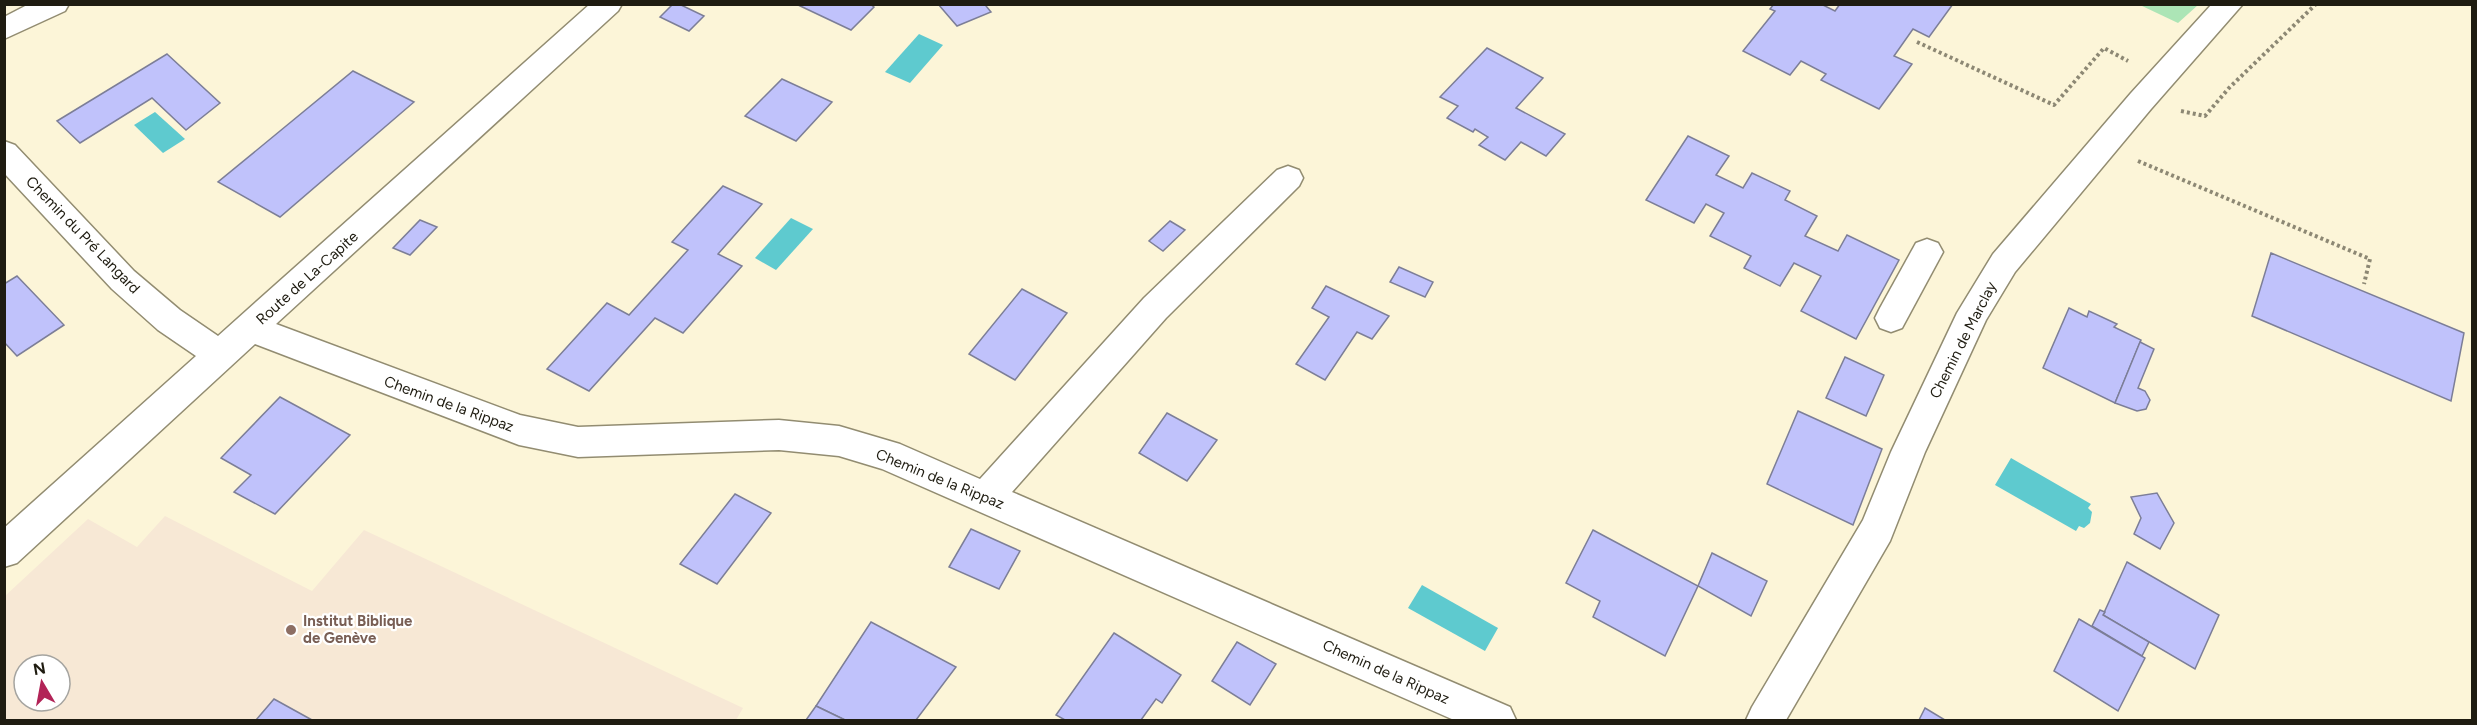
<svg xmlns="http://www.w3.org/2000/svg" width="2477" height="725" font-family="Figtree,sans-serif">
	<rect width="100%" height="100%" fill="#fcf5d8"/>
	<path fill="#f7e8d5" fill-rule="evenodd" d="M 165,516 L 312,591 L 364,530 L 743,708 L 736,720 L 5,720 L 5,596 L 88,519 L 137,547 ZM 24,665 L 60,665 L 60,701 L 24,701 Z"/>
	<polygon fill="#ace5b6" points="2140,5 2198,5 2178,23"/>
	<g fill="#5ecacf">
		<polygon points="919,34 943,45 910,83 885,72"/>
		<polygon points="155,112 185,139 163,153 134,125"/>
		<polygon points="791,218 813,229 776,270 755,258"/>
		<polygon points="2011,458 2091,504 2088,508 2092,512 2090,523 2084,528 2079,526 2076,531 1995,485"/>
		<polygon points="1422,585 1498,628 1485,651 1408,608"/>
	</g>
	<g fill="#c0c2fb" stroke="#7c7e97" stroke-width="1.5">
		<polygon points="673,4 679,4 704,16 689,31 660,17"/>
		<polygon points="796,4 870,4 874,7 851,30"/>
		<polygon points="938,4 989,4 986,6 991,12 957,26"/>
		<polygon points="1774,4 1821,4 1835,11 1840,4 1953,4 1929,37 1913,29 1894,56 1912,64 1879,109 1821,80 1826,74 1801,61 1790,75 1743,51 1775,11 1770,9"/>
		<polygon points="1487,48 1543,78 1516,108 1565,134 1546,156 1521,142 1505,160 1479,145 1488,137 1475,129 1473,132 1447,118 1458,106 1440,97"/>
		<polygon points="167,54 220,103 186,130 152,98 80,143 57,121"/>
		<polygon points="353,71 414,102 280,217 218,182"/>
		<polygon points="782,79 832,102 796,141 745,116"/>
		<polygon points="1688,136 1729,156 1716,175 1743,188 1752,173 1790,191 1785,200 1817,216 1805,236 1838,251 1847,235 1899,260 1856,339 1801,311 1821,276 1794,263 1780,286 1744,268 1751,256 1710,236 1724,213 1706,204 1694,223 1646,200"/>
		<polygon points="723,186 762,204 718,254 742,266 683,333 655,318 589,391 547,369 607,303 629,315 688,250 672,242"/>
		<polygon points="420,220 437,227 410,255 393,248"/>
		<polygon points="1170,221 1185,230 1163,251 1149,241"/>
		<polygon points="2271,253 2464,333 2451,401 2252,316"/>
		<polygon points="1399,267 1433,282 1425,297 1390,282"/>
		<polygon points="17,276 64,325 17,356 4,342 4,284"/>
		<polygon points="1326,286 1389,316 1372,339 1357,332 1325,380 1296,364 1329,317 1312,308"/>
		<polygon points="1022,289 1067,313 1015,380 969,354"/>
		<polygon points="2069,308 2087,317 2089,311 2117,324 2114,327 2141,340 2115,403 2043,368"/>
		<polygon points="2140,342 2154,349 2138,388 2145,391 2150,400 2146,409 2137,411 2115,403"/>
		<polygon points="1845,357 1884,375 1866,416 1826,398"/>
		<polygon points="280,397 350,435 275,514 234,492 251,475 221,458"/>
		<polygon points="1798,411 1882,449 1853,525 1767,484"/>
		<polygon points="1167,413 1217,440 1187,481 1139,453"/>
		<polygon points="2157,493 2174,523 2160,549 2134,534 2141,518 2131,497"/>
		<polygon points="735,494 771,513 717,584 680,564"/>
		<polygon points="971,529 1020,551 999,589 949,567"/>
		<polygon points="1593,530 1698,586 1665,656 1593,617 1600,601 1566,583"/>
		<polygon points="1712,553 1767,581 1751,616 1698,586"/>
		<polygon points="2127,562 2219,615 2195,669 2103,615"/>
		<polygon points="2100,610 2105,612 2103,615 2149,642 2142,656 2092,626"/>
		<polygon points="2079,619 2145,658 2118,711 2054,671"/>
		<polygon points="871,622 956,667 916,720 845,720 816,706"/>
		<polygon points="1114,633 1181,675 1162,703 1156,699 1141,720 1065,720 1056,715"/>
		<polygon points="1237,642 1276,664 1250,705 1212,681"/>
		<polygon points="274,699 312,720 256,720"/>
		<polygon points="816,706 845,720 806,720"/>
		<polygon points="1925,708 1945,720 1919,720"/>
	</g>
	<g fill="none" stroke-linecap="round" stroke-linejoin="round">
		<defs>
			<g id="minor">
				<polygon points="29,4 69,4 65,11 4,39 4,17"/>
				<polygon points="590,4 622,4 618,11 276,324 520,415 578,427 779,420 839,426 900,444 980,479 1144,298 1277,170 1288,166 1299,170 1303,178 1299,186 1166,318 1012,492 1510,707 1516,720 1454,720 882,469 839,456 779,450 578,457 519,445 255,344 17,563 4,567 4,528 196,356 158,330 112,289 4,173 4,141 15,145 134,271 180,310 218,336"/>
				<polygon points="2212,4 2243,4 2151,109 2015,272 1986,320 1925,452 1890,541 1786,720 1746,720 1752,707 1863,520 1891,452 1957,313 1993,254 2131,93"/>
				<polygon points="1927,239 1938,243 1943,252 1902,328 1891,332 1880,328 1875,318 1880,308 1916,243"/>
			</g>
		</defs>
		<use href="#minor" stroke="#928c71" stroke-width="3"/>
		<g stroke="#8d8874" stroke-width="4" stroke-dasharray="3 3" stroke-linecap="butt">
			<polyline points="1917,42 2054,105 2104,48 2128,61"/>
			<polyline points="2181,111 2205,116 2229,88 2316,4"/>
			<polyline points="2138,161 2370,259 2364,284"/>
		</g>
		<use href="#minor" fill="#fff" fill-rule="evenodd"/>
	</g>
	<circle fill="#8d6e63" stroke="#fff" stroke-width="2" cx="291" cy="630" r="6"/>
	<g text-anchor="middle" stroke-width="4.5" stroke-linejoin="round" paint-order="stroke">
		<g font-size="15" fill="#1f1c11" stroke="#fff">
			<text transform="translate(83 235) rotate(46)" y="5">Chemin du Pré Langard</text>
			<text transform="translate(307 278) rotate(-42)" y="5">Route de La-Capite</text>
			<text transform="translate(1963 340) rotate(-63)" y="5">Chemin de Marclay</text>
			<text transform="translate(449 404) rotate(20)" y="5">Chemin de la Rippaz</text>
			<text transform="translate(940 479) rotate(22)" y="5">Chemin de la Rippaz</text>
			<text transform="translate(1386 672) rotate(24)" y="5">Chemin de la Rippaz</text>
		</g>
		<g font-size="15" font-weight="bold" fill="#785e54" stroke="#fff" text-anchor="start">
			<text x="303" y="626">Institut Biblique<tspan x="303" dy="17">de Genève</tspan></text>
		</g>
	</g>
	<rect width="2477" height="725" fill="none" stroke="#1f1c11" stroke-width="12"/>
	<g transform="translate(42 683) rotate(350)"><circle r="28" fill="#ffffff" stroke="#a5a4a0" stroke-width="1.5"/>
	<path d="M0-4.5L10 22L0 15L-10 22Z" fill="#b22357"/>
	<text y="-9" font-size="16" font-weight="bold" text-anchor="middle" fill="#1f1c11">N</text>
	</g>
</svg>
